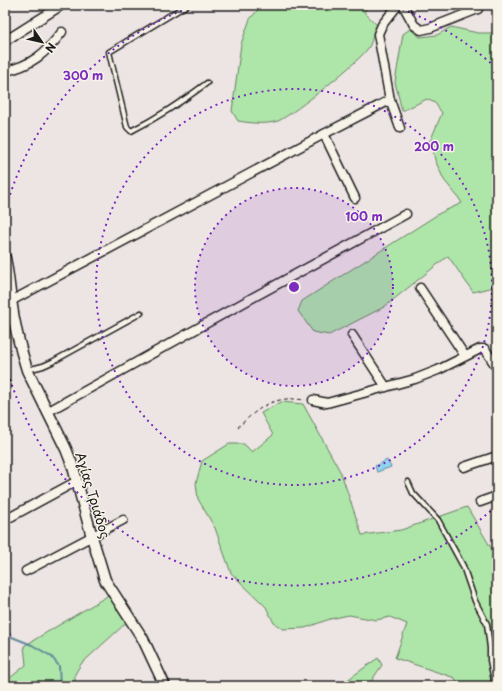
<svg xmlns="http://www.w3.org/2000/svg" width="502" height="691" font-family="'Playpen Sans',sans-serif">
	<defs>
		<pattern id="water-ripples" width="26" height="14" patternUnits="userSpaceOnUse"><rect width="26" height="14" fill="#90d4f2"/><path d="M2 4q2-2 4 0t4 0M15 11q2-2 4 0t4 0" fill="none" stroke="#7cb5cf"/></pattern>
	</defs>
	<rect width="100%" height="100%" fill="#ede4e4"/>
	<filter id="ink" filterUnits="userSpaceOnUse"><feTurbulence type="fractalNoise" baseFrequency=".025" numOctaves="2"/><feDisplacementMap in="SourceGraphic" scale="8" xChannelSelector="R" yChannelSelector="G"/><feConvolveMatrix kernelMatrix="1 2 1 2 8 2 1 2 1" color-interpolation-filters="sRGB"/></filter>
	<g filter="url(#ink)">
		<g fill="#aee5a8" stroke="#658062">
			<path d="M 262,5 L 369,5 L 364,12 L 377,25 C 372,34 373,38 370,45 C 366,57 291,116 278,121 C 265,125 251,123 238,121 L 232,111 L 241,44 L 250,19 Z"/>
			<polygon points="451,27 478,33 497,33 497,286 473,292 448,256 384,307 329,335 313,332 298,311 302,301 440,213 462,203 458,197 444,180 435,160 431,139 442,113 435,103 427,99 402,111 395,82 403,34 410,29 420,37 437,35"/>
			<polygon points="281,402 303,404 341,473 362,535 401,530 467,507 497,558 497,686 458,686 455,678 395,658 407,624 390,617 376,620 349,615 330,619 305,628 283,629 274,623 266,607 231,573 215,528 198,499 196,483 202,461 229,444 244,444 252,452 273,435 261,413"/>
			<polygon points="109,595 126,623 81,664 75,674 75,686 5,686 5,682 26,665 24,646"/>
			<polygon points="378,658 382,665 368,686 339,686"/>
		</g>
		<polygon fill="url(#water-ripples)" stroke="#628a9c" points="387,460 391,467 377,472 375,466"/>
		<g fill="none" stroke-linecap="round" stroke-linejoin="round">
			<polyline stroke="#628a9c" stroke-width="2" points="5,629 12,637 32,645 51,656 59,666 60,686"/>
			<defs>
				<g id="service">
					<path d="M 187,5 L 109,52 L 127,127 L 131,131 C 157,118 183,101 207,83"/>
					<polyline points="27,370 43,366 52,362 141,313"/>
					<polyline points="408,482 413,493 438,520 463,566 475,601 487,624 490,648 490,660 495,686"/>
				</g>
				<g id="minor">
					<polyline points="398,5 382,25 378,34 390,100 400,128"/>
					<polyline points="403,5 414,25 421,30 430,28 478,9"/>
					<polyline points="5,41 62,5"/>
					<path d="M 5,71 C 31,66 46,53 62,32"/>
					<polyline points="324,134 355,198"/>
					<polyline points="420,288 465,356"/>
					<polyline points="11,301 324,134 390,100"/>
					<polyline points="352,335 386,387"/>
					<polyline points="313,400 327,403 415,379 438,370 480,349 485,349 497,368"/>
					<polyline points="47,412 252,298 406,214"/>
					<polyline points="464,467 497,456"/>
					<polyline points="480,502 497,496"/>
					<polyline points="5,520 77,481"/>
					<polyline points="26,571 123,520"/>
				</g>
				<path id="tertiary" d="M 5,258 C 8,272 9,286 11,300 C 14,323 20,348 27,370 L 66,449 L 73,467 L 92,537 L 105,580 L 143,639 L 165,686"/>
			</defs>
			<use href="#service" stroke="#1c1c1c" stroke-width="7"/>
			<use href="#minor" stroke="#1c1c1c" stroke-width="11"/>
			<use href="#tertiary" stroke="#1c1c1c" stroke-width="13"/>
			<path stroke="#1c1c1c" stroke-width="1" stroke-dasharray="4 3" stroke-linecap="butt" d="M 237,428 C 249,417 263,403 280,400 C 288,398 297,399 305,400"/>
			<use href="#service" stroke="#f7f3e8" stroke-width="4"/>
			<use href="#minor" stroke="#f7f3e8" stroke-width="8"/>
			<use href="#tertiary" stroke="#f7f3e8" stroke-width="10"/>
		</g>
	</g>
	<circle cx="294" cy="287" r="99" fill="#7b2cbf" fill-opacity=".12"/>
	<g fill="none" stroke="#7b2cbf" stroke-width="2" stroke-dasharray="2 4">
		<circle cx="294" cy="287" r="99"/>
		<circle cx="294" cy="287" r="198"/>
		<path d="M495 507A298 298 0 0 1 5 362M5 212A298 298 0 0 1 197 5M391 5A298 298 0 0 1 495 67"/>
	</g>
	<g text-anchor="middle" stroke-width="3" stroke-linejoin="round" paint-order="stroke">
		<g font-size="13" fill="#1c1c1c" stroke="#f7f3e8">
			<text transform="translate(93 495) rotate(73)" y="5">Αγίας Τριάδος</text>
		</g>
	</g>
	<circle cx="294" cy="287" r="6" fill="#7b2cbf" stroke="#f7f3e8" stroke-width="2"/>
	<g font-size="12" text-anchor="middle" font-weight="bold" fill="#7b2cbf" stroke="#f7f3e8" stroke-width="3" stroke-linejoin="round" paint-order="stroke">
		<text x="83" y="80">300 m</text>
		<text x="434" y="151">200 m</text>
		<text x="364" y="221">100 m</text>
	</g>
	<rect width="502" height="691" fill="none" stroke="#f7f3e8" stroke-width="20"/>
	<rect x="10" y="10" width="482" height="671" fill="none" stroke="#1c1c1c" stroke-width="1.5" filter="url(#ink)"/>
	<g transform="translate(42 42) rotate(124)" stroke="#f7f3e8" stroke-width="3" paint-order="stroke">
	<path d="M0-3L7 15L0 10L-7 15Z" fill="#1c1c1c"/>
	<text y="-6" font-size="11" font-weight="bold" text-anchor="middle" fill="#1c1c1c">N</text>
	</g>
</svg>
